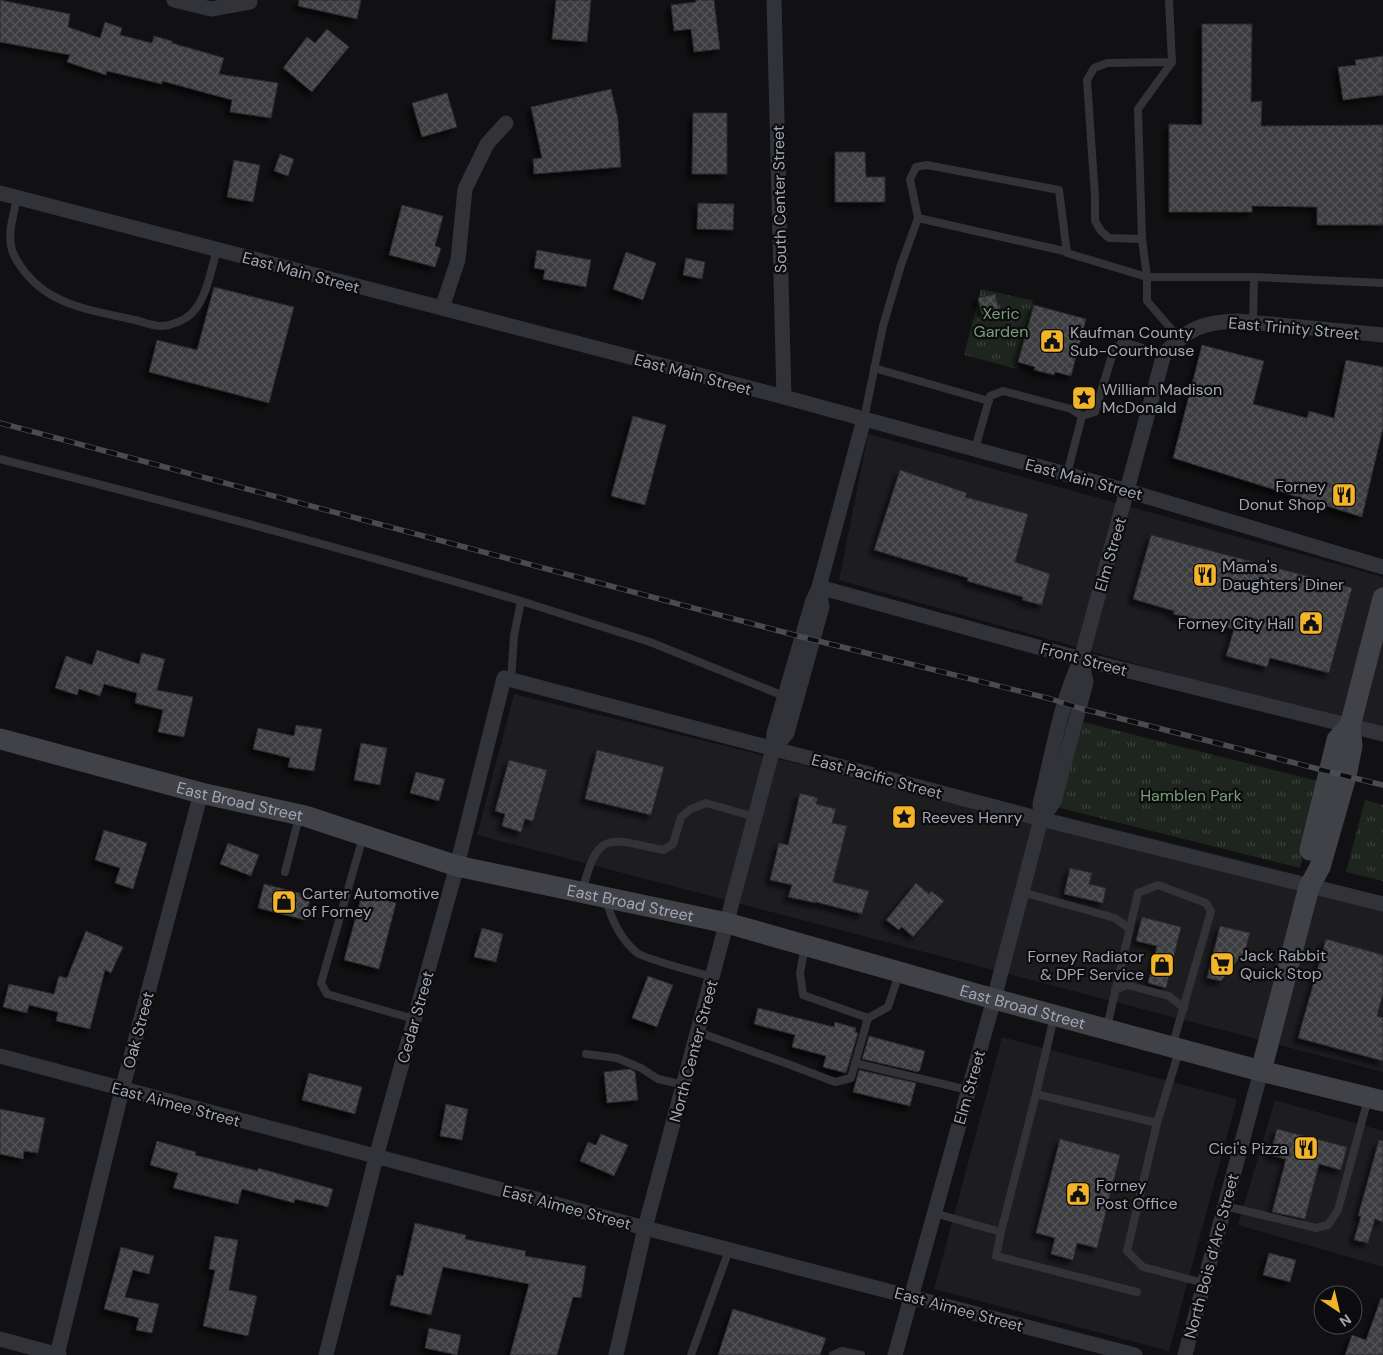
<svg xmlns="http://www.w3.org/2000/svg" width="1383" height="1355" font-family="'DM Sans',sans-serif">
	<defs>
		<pattern id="grass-tufts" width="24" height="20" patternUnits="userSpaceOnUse" patternTransform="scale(1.25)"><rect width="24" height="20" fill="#1d251e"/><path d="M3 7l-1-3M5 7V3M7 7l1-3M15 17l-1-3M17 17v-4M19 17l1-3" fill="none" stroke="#3b423c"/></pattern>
		<pattern id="building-cross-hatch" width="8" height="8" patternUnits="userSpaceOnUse" patternTransform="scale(1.25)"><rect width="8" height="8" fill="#3b3c40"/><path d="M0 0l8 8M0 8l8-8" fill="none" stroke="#545559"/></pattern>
		<filter id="shadow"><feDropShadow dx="-4.5" dy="4.5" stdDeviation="2.5" flood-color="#0009"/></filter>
	</defs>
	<rect width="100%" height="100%" fill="#111113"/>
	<g fill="#1d1d20">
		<polygon points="868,434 1383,577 1383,734 839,580"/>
		<polygon points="514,694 1383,908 1383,1072 477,835"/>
		<polygon points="1002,1037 1237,1099 1169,1351 934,1289"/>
		<polygon points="1275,1100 1383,1131 1383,1267 1238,1225"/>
	</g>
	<g fill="url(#grass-tufts)">
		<polygon points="981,289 1031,300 1034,305 1017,369 964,355"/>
		<polygon points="1083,722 1322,782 1300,868 1060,808"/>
		<polygon points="1365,800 1383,805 1383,881 1346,872"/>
	</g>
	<g fill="url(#building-cross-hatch)" stroke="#2b2b2f" filter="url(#shadow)">
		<polygon points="0,0 70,14 68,27 100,38 105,22 122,28 120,35 152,43 154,36 172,41 172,43 224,58 219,74 278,83 271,118 230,112 232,100 162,81 162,84 107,71 106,75 67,62 70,55 0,42"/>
		<polygon points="299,0 361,0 357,19 298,6"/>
		<polygon points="556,0 591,0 587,42 552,39"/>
		<polygon points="696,0 714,0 720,49 694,52 691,29 674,31 671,5 696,2"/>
		<polygon points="1202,24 1252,24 1251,102 1262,101 1261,126 1383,125 1383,225 1317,225 1317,207 1252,206 1252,212 1169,212 1169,124 1202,125"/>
		<polygon points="327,29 349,47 312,92 283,68 307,37 315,43"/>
		<polygon points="1383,56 1383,95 1343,100 1338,67 1356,65 1355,60"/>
		<polygon points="611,89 618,119 621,167 534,174 533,159 542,158 531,107"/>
		<polygon points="447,93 457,127 422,137 412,103"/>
		<polygon points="693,113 727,113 727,174 692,174"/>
		<polygon points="835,152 865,152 866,177 885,177 885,202 835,202"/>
		<polygon points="280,154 294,159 288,176 274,171"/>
		<polygon points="234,160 260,165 253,202 227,197"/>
		<polygon points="698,203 734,204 733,230 697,229"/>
		<polygon points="402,205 443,216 435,246 441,248 435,267 389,255"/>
		<polygon points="537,250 591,260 586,287 543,279 545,270 534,268"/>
		<polygon points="626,252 656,263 643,300 613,289"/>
		<polygon points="686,258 705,262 702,279 683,275"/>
		<polygon points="214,287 294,307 269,403 149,372 157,340 197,350"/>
		<polygon points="995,294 999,310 982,314 978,298"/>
		<polygon points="1034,305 1086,319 1071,376 1055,372 1054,375 1034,370 1035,367 1018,362"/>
		<polygon points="1202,345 1264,361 1253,404 1307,418 1309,411 1334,418 1346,360 1383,367 1383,428 1362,517 1173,458"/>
		<polygon points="633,416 666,425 645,505 611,496"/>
		<polygon points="900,470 967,493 965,497 1028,514 1015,562 1050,574 1042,605 1022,600 1023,597 967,581 968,578 874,550"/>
		<polygon points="1151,535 1352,588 1329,673 1270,658 1267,667 1226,656 1234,629 1173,614 1174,611 1133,599"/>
		<polygon points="97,650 139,664 142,653 165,659 157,690 193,697 184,737 158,732 163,710 135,703 137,693 104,684 100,696 79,689 77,695 55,688 66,656 92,665"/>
		<polygon points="296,725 322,729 314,771 288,767 290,758 253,749 258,728 294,736"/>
		<polygon points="361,743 387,748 380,785 354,780"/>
		<polygon points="597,750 664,767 651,815 585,799"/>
		<polygon points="509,760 547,770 533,821 525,819 521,832 502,826 505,814 495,811"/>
		<polygon points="416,772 445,779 439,801 410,793"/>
		<polygon points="800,793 818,798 816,804 836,809 832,823 847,826 833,882 869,891 862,914 816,902 816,903 788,897 792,885 770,880 779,843 788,845"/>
		<polygon points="104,830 147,843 133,889 115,883 120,868 95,860"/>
		<polygon points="228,843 259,855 251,876 220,864"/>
		<polygon points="1070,868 1092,873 1089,884 1106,888 1103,903 1064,894"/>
		<polygon points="916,883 929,894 931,891 944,901 913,937 902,927 899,930 886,920"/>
		<polygon points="264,884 311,896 305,920 258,908"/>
		<polygon points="362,894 396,903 379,969 344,960"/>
		<polygon points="1142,917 1181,927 1166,988 1148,983 1157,946 1136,941"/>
		<polygon points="1220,926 1250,933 1245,951 1221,981 1207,978"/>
		<polygon points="482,928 503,934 496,962 474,957"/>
		<polygon points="86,931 123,947 111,973 105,970 90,1029 56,1021 58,1012 29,1005 27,1013 3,1007 9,984 54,994 59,976 67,978"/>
		<polygon points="1326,939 1383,955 1383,994 1377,1016 1383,1018 1383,1061 1298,1038"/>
		<polygon points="648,976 673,985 657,1027 632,1018"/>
		<polygon points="758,1008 834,1027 835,1022 856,1028 855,1032 858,1033 846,1073 823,1067 826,1056 792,1047 795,1035 754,1024"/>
		<polygon points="869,1036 925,1051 920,1070 918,1072 862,1059"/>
		<polygon points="630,1069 635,1072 638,1100 607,1103 604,1072"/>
		<polygon points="859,1070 916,1083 910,1106 853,1092"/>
		<polygon points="309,1073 362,1087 355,1114 302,1100"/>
		<polygon points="446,1104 468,1109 462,1140 440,1136"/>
		<polygon points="0,1109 45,1118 38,1153 24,1151 23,1159 0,1154"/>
		<polygon points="1277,1129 1347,1147 1341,1170 1319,1164 1305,1219 1272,1212 1286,1159 1270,1155"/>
		<polygon points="601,1134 628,1145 614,1176 580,1161 588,1142 596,1145"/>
		<polygon points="1060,1139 1120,1155 1097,1248 1077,1243 1073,1260 1051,1254 1055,1238 1036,1233"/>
		<polygon points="1379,1140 1383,1141 1383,1222 1375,1219 1368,1243 1354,1240 1361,1216 1358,1216"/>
		<polygon points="157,1141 196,1152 195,1155 258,1171 258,1168 333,1189 328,1207 295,1199 294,1203 242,1189 238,1204 173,1188 178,1173 150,1165"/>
		<polygon points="415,1223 466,1235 465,1239 526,1251 525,1256 586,1266 581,1298 573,1297 557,1355 510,1355 529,1284 443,1267 431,1315 390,1305 397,1275 403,1276"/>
		<polygon points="215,1236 238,1240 229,1290 257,1296 248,1336 203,1326 215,1270 209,1269"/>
		<polygon points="121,1247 154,1256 149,1274 133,1270 125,1297 159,1304 152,1333 136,1330 139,1318 104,1309"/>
		<polygon points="1269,1253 1296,1260 1290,1282 1263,1275"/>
		<polygon points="1381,1298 1383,1299 1383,1355 1345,1355 1352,1335 1366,1340"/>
		<polygon points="733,1309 826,1338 820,1355 718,1355"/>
		<polygon points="429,1328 461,1335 457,1355 425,1348"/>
	</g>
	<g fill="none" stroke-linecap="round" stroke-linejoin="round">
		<g stroke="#323338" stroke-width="8">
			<polyline points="1172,62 1138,109 1142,239 1147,277 1147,301 1179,338"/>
			<path d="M 17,197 C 14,214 7,233 12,250 C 17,265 32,282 45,291 C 71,309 105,313 135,320 C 143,322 153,326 161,326 C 171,326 185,320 192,313 C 207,298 211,269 217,250"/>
			<polyline points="1142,239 1109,238 1101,231 1095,221 1095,197 1087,80 1094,68 1107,63 1172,62 1169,0"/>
			<polyline points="1067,253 1059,190 927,165 916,167 910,179 918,218 1064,251 1067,253 1147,277 1254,277"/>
			<polyline points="1253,323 1254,277 1383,283"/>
			<polyline points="874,368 989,401"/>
			<polyline points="1082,416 1095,412 1114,349 1123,342 1164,354"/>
			<polyline points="864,419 883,326 901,265 918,218"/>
			<polyline points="975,449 990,396 1003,391 1071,409 1082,416 1067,474"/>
			<path d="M 0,459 C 174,503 349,550 521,601 L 514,636 L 511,680"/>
			<polyline points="521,601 650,642 784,696"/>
			<polyline points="363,837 321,983 327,994 414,1019"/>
			<polyline points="285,872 299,817"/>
			<path d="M 582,892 C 598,830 607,838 663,850 L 673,844 L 681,817 L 691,809 L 706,803 L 755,817"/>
			<polyline points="1022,892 1115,918 1130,929"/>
			<path d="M 606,899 C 611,919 621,939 636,952 C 643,959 700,973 713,977"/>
			<polyline points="1115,990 1127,985 1169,996 1184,1008"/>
			<polyline points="1054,1017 1036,1094 1157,1123 1179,1051"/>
			<polyline points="868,1018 888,1007 899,974"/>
			<polyline points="1107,1027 1138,893 1158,885 1206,903 1211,911 1172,1047"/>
			<polyline points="698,1032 788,1064 835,1082 851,1078 868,1018 803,995 800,973 805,946"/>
			<polyline points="586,1054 617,1058 641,1068 658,1079 684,1085"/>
			<polyline points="855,1063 968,1090"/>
			<polyline points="1036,1094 1001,1232 996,1256 1137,1292"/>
			<polyline points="1157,1123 1127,1251 1143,1267 1204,1283"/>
			<polyline points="1225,1206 1316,1228 1328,1225 1338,1210 1368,1099"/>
			<polyline points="934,1213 1001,1232"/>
			<polyline points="691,1355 729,1250"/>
			<polyline points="833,1355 842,1351 861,1355"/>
		</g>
		<g stroke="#323338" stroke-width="15">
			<polyline points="174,0 211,9 250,2"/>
			<polyline points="774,0 784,397"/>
			<polyline points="0,193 784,397 1128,491 1383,567"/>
			<polyline points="442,308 458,260 465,189 487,144 506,123"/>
			<polyline points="819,587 1081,659 1383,734"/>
			<polyline points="773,749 787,733 822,607 819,587"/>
			<polyline points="1041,819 1054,802 1086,682 1081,659"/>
			<polyline points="0,1056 645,1228 1135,1355"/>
			<polyline points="0,1339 59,1355"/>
			<polyline points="57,1355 122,1090 201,793"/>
			<polyline points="326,1355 376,1157 457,866 504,678 1041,819 1383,904"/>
			<polyline points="616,1355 645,1228 773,749 774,733 812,603 819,587 864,419"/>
			<path d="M 895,1355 L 994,999 L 1041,819 L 1040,804 C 1052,756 1060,704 1081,659 L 1164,354 C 1189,328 1202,322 1238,321 L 1383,335"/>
			<polyline points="1185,1355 1261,1071"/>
		</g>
		<g stroke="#404248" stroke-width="21">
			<path id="s1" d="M 0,739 L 201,793 L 305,816 L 457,866 L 727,923 L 994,999 L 1261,1071 L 1383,1101"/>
			<polyline points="1310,850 1337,740 1350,726"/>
			<polyline points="1261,1071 1309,887 1320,867 1346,776 1352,746 1350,726 1383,598"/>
		</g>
		<defs>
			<polyline id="rail" points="0,423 802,637 1051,699 1079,708 1346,776 1383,785"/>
		</defs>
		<use href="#rail" stroke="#494b51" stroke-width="5.5"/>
		<use href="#rail" stroke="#0c0c0e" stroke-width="4" stroke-dasharray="11" stroke-linecap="butt"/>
	</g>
	<defs>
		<symbol id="civic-square" viewBox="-11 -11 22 22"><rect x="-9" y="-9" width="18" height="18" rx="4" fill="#f3b429" stroke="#0c0c0e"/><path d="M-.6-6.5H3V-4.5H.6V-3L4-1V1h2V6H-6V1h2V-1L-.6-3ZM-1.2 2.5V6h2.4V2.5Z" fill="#111"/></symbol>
		<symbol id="sight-square" viewBox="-11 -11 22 22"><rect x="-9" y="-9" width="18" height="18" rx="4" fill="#f3b429" stroke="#0c0c0e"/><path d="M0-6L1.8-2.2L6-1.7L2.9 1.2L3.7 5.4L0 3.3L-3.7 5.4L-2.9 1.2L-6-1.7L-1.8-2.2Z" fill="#111"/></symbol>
		<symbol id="restaurant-square" viewBox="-11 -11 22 22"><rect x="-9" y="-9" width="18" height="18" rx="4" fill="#f3b429" stroke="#0c0c0e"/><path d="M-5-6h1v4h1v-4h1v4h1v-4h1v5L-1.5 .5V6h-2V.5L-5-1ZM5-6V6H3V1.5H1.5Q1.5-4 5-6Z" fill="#111"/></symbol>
		<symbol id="shop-square" viewBox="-11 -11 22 22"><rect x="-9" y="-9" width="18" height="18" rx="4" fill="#f3b429" stroke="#0c0c0e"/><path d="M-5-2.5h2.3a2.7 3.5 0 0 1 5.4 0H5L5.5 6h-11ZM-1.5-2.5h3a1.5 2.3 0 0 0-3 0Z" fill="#111"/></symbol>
		<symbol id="supermarket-square" viewBox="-11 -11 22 22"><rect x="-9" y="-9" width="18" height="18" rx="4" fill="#f3b429" stroke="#0c0c0e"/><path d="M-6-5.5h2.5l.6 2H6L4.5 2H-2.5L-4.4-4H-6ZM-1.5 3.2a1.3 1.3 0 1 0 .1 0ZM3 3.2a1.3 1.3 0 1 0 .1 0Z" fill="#111"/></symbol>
	</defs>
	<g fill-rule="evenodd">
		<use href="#civic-square" x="1038" y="327" width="28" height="28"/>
		<use href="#sight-square" x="1070" y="384" width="28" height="28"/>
		<use href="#restaurant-square" x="1330" y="481" width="28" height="28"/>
		<use href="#restaurant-square" x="1191" y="561" width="28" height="28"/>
		<use href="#civic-square" x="1297" y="609" width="28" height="28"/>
		<use href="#sight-square" x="890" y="803" width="28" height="28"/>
		<use href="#shop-square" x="270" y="888" width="28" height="28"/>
		<use href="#supermarket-square" x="1208" y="950" width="28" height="28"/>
		<use href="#shop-square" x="1148" y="951" width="28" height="28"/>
		<use href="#restaurant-square" x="1292" y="1134" width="28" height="28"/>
		<use href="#civic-square" x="1064" y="1180" width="28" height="28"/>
	</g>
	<g text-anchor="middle" stroke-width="4.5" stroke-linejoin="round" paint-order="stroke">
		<g font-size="16" fill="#a2a7b3" stroke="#0c0c0e">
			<text transform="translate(779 199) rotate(-91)" y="6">South Center Street</text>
			<text transform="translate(301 272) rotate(15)" y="6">East Main Street</text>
			<text transform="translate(1294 328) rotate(5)" y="6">East Trinity Street</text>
			<text transform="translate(693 374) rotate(15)" y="6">East Main Street</text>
			<text transform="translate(1084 479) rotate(15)" y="6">East Main Street</text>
			<text transform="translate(1110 554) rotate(-74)" y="6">Elm Street</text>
			<text transform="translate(1084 659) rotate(15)" y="6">Front Street</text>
			<text transform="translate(877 776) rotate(15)" y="6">East Pacific Street</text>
			<text dy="6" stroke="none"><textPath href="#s1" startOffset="248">East Broad Street</textPath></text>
			<text dy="6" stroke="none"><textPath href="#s1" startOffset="652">East Broad Street</textPath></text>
			<text dy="6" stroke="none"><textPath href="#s1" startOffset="1058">East Broad Street</textPath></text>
			<text transform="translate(415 1017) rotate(-74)" y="6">Cedar Street</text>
			<text transform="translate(138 1030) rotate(-75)" y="6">Oak Street</text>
			<text transform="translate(693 1051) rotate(-75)" y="6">North Center Street</text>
			<text transform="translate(969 1087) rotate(-74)" y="6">Elm Street</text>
			<text transform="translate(176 1104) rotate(15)" y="6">East Aimee Street</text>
			<text transform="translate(567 1207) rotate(15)" y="6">East Aimee Street</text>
			<text transform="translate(1211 1256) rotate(-75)" y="6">North Bois d’Arc Street</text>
			<text transform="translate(959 1309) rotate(15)" y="6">East Aimee Street</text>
		</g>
		<g font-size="16" fill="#799f7c" stroke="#0c0c0e">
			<text x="1001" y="319">Xeric<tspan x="1001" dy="18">Garden</tspan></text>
			<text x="1191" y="801">Hamblen Park</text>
		</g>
		<g font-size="16" fill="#a2a7b3" stroke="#0c0c0e" text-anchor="start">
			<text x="1070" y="338">Kaufman County<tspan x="1070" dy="18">Sub-Courthouse</tspan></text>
			<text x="1102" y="395">William Madison<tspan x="1102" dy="18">McDonald</tspan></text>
			<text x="1326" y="492" text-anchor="end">Forney<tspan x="1326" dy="18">Donut Shop</tspan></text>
			<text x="1222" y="572">Mama's<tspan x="1222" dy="18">Daughters' Diner</tspan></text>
			<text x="1294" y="629" text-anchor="end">Forney City Hall</text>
			<text x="922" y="823">Reeves Henry</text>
			<text x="302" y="899">Carter Automotive<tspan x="302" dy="18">of Forney</tspan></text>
			<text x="1240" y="961">Jack Rabbit<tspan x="1240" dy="18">Quick Stop</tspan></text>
			<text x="1144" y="962" text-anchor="end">Forney Radiator<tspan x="1144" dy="18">&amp; DPF Service</tspan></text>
			<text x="1288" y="1154" text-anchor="end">Cici's Pizza</text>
			<text x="1096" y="1191">Forney<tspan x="1096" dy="18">Post Office</tspan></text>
		</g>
	</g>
	<g transform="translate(1338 1310) rotate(145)"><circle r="24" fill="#0c0c0e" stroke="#484a50"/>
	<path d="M0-4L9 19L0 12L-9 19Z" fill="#f3b429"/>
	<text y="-8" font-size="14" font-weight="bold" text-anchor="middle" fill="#a2a7b3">N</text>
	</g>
</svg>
